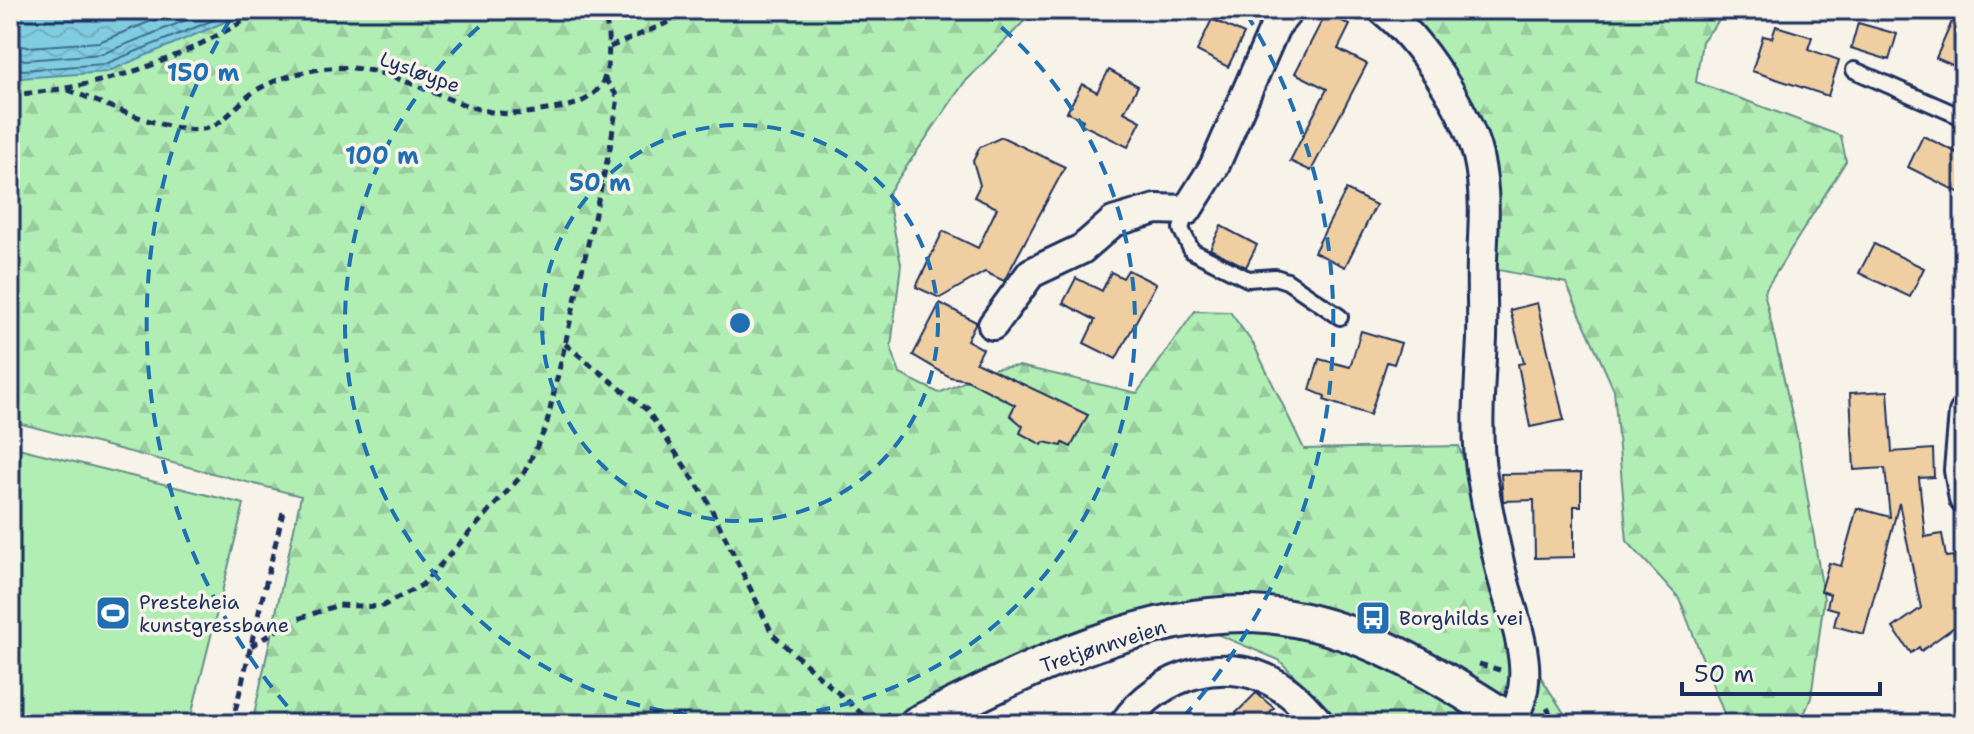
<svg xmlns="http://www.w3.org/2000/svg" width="1974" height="734" font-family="'Shantell Sans',sans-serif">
	<defs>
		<pattern id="forest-firs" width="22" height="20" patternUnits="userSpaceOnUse" patternTransform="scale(2)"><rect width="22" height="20" fill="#b1eeb4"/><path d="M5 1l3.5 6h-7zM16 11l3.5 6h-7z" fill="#98cc9d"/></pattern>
		<pattern id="water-waves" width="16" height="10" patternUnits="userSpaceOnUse" patternTransform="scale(2)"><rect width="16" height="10" fill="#80cddf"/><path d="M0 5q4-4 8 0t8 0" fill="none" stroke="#6eb0c2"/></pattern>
	</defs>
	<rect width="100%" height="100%" fill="#f7f3e8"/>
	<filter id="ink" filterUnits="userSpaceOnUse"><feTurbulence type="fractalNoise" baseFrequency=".0125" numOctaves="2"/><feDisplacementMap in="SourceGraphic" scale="16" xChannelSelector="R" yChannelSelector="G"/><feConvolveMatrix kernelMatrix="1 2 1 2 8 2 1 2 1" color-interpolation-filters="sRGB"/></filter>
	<g filter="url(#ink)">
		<g fill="url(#forest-firs)" stroke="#668e89" stroke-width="2">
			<polygon points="253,10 1035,10 964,83 887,195 901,264 891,347 900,374 939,393 996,368 1019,366 1137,393 1195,311 1230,312 1254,345 1304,449 1459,446 1522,648 1571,724 1342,724 1279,660 1174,616 917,714 899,724 252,724 301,496 10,421 10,72 20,78 249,14"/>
			<polygon points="1376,10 1728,10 1702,41 1696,82 1841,136 1846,161 1764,292 1799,445 1824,599 1811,698 1800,724 1728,724 1679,598 1627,541 1614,390 1566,283 1493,269 1453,117"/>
		</g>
		<polygon fill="#b1eeb4" stroke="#668e89" stroke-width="2" points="10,446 244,504 189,724 10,722"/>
		<polygon fill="url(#water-waves)" stroke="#588eab" stroke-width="2" points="10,10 253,10 107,72 20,78 10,72"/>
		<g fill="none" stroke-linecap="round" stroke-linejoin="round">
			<g stroke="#436e92" stroke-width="2">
				<polyline points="10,44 28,47 99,42 179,10"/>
				<polyline points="10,56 25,60 102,54 211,10"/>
				<polyline points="10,66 23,70 105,64 238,10"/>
			</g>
		</g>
		<g fill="#efcfa1" stroke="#1b2f5e" stroke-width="2">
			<polygon points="1957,10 1964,10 1964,70 1936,58"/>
			<polygon points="1326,13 1350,25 1338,49 1367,64 1311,171 1290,161 1327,89 1295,73"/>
			<polygon points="1212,19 1244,34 1228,67 1197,51"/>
			<polygon points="1858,23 1897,34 1889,60 1851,48"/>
			<polygon points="1776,26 1812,37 1808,49 1839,60 1828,96 1752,71 1763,36 1772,38"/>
			<polygon points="1109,70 1138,86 1124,112 1141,121 1128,147 1081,124 1083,120 1067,112 1082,84 1097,92"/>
			<polygon points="1923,136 1964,156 1964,195 1908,167"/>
			<polygon points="1002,137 1065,167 1004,281 985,272 940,298 916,287 943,231 978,248 997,208 974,197 980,185 973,161 980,147"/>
			<polygon points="1346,190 1376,205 1345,267 1314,252"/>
			<polygon points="1221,226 1257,245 1246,267 1210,249"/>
			<polygon points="1874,244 1924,268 1910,297 1859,273"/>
			<polygon points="1128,270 1156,284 1116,359 1084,343 1095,320 1063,303 1076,278 1102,291 1111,272 1123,278"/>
			<polygon points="940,303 976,322 967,340 983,349 976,362 1088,415 1071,447 1063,443 1062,446 1044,442 1042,445 1020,433 1023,426 1010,415 1015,405 967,380 950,377 913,355"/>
			<polygon points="1537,303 1564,420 1530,427 1518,364 1524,363 1510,310"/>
			<polygon points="1361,331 1401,343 1394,364 1387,362 1370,415 1324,400 1325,396 1310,390 1319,359 1350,367"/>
			<polygon points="1888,391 1892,452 1933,449 1934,477 1919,478 1925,537 1942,534 1946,557 1953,556 1964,611 1964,620 1921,651 1919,647 1911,653 1893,628 1921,608 1899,503 1864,634 1834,626 1838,610 1827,607 1830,594 1821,591 1829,563 1841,566 1857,508 1890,517 1885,468 1854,470 1850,393"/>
			<polygon points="1581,473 1581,506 1574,506 1574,557 1535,558 1534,500 1503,501 1501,474"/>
			<polygon points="1256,693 1274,708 1270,712 1283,724 1225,724"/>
		</g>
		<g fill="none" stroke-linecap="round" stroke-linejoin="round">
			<defs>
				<g id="service">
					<polyline points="1854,70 1964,118"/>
					<polyline points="1187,210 1181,229 1192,251 1248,279 1275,277 1287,281 1340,317"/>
				</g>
				<g id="minor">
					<path d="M 1383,10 C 1420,39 1467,111 1478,156 C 1486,190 1484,224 1482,259 C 1481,285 1483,312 1482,338 C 1480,384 1475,431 1482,477 C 1487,507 1493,537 1500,567 C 1511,616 1544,678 1508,724"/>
					<polyline points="993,325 1031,273 1082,249 1113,222 1156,209 1187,210 1214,167 1275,27 1289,10"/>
					<polyline points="1964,413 1959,470 1964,499"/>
					<path d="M 1124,724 C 1159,673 1230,651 1284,689 C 1298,698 1309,712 1320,724"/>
				</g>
				<path id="tertiary" d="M 917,724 C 1020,673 1150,605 1267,615 C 1357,623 1441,676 1515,724"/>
			</defs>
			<use href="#service" stroke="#1b2f5e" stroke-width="20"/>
			<use href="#minor" stroke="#1b2f5e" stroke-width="34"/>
			<use href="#tertiary" stroke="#1b2f5e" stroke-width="40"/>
			<g stroke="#1b2f5e" stroke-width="5" stroke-dasharray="8 6" stroke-linecap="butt">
				<polyline points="610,47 698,10"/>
				<path d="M 68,90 C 99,101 184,142 213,126 C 229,118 240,101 255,91 C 277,78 305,70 330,68 C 388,63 433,99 487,111 C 511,117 535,112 559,108 C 617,99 611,57 605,10"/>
				<path d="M 10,95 C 109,87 178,61 262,10"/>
				<polyline points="565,344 647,410 706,498 773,635 872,723"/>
				<polyline points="251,646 292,621 338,605 381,607 422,585 524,473 546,427 610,148 618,97 605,79"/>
				<polyline points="1479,664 1500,670"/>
				<polyline points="1547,708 1556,724"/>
				<polyline points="232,724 284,508"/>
				<polyline points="870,724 891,713"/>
			</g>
			<use href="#service" stroke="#f7f3e8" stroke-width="14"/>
			<use href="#minor" stroke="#f7f3e8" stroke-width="28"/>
			<use href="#tertiary" stroke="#f7f3e8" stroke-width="34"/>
		</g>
	</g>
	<g fill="none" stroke="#1f6fb2" stroke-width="4" stroke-dasharray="14 10">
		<circle cx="740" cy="323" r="198"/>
		<path d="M983 12A395 395 0 1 1 497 12"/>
		<path d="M303 724A593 593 0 0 1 234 13M1246 13A593 593 0 0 1 1177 724"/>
	</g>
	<defs>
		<symbol id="stadium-square" viewBox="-11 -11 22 22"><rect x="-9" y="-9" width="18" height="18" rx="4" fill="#1f6fb2" stroke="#f7f3e8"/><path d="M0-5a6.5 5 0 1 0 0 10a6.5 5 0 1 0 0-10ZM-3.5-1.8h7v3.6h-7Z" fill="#fff"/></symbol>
		<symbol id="bus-square" viewBox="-11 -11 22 22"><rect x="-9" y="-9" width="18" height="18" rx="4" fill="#1f6fb2" stroke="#f7f3e8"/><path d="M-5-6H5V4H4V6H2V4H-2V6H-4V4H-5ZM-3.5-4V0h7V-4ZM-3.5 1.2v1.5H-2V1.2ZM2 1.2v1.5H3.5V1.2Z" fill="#fff"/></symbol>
	</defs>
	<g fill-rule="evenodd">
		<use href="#stadium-square" x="93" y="593" width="40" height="40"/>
		<use href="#bus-square" x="1353" y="598" width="40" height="40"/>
	</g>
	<g text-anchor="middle" stroke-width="7" stroke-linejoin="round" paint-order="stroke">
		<g font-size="20" fill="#1b2f5e" stroke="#f7f3e8">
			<text transform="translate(420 72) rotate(20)" y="7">Lysløype</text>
			<text transform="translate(1103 646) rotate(-18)" y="7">Tretjønnveien</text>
		</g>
		<g font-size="20" fill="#1b2f5e" stroke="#f7f3e8" text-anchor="start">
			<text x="139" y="609">Presteheia<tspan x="139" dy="23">kunstgressbane</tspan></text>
			<text x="1399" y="625">Borghilds vei</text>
		</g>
	</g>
	<circle cx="740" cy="323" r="12" fill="#1f6fb2" stroke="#f7f3e8" stroke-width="4"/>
	<g font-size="24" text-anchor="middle" font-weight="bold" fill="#1f6fb2" stroke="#f7f3e8" stroke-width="7" stroke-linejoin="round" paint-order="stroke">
		<text x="203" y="81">150 m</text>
		<text x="382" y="164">100 m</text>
		<text x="600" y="191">50 m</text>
	</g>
	<rect width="1974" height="734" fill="none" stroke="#f7f3e8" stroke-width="40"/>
	<rect x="20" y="20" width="1934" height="694" fill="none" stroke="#1b2f5e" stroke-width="3" filter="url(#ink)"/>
	<path d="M1682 682v12h198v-12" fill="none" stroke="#1b2f5e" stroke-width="4"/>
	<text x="1694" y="682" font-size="24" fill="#1b2f5e" stroke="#f7f3e8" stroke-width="6" paint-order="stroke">50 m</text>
</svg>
